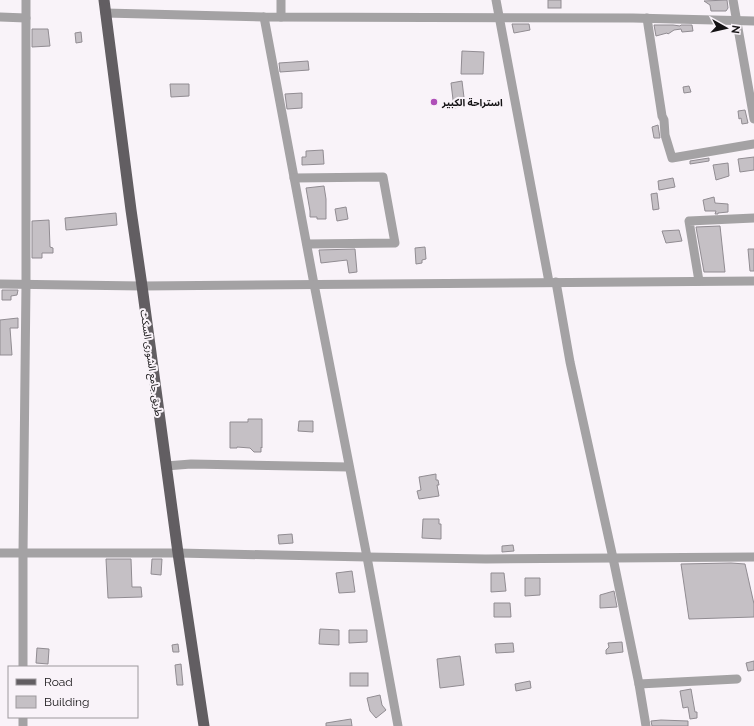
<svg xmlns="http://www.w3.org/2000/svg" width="754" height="726" font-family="Raleway,'Noto Sans Arabic',sans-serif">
	<rect width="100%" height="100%" fill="#f9f3f9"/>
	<g fill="#c5c0c5" stroke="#918c92">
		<rect x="548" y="0" width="13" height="8"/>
		<polygon points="727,0 728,8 726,11 711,11 710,5 704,1"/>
		<polygon points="512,24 529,24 530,30 514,33"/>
		<polygon points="654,25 673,25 680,26 681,25 692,25 693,31 682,32 681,29 674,30 668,34 667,33 656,36"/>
		<polygon points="32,29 48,29 50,46 32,47"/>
		<polygon points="81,32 82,42 76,43 75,33"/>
		<polygon points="462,51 484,52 483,74 461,74"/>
		<polygon points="308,61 309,70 280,72 279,63"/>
		<polygon points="462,81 465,106 454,108 451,83"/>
		<polygon points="170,84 189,84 189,96 171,97"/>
		<polygon points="689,86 691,92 684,93 683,87"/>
		<polygon points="302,93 302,108 287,109 285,94"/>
		<polygon points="745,110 748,123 742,124 741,118 739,119 738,111"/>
		<polygon points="658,125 660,138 654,138 652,127"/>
		<polygon points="323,150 324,164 302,165 302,157 306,157 306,151"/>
		<polygon points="754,157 754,170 740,172 738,159"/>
		<polygon points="709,158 709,161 690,164 690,161"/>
		<polygon points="728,163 729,176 716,180 713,165"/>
		<polygon points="673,178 675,187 659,190 658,181"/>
		<polygon points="324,186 326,199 326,219 317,219 317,217 310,217 310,211 306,188"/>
		<polygon points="657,193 659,209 653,210 651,194"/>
		<polygon points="714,197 715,203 728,204 728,212 718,213 718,214 715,214 716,211 705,211 703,200"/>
		<polygon points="346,207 348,219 337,221 335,209"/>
		<polygon points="116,213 117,225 66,230 65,218"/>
		<polygon points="49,220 50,247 53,248 53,253 42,253 42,258 32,258 32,221"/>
		<polygon points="720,226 725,272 704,272 696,227"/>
		<polygon points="679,230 682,241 666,243 662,231"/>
		<polygon points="425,247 426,259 422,260 422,263 416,264 415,248"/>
		<polygon points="355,249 357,272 349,273 347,260 321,263 319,250"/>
		<polygon points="748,249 754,249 754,271 750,271"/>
		<polygon points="2,290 18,290 17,295 11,296 11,300 2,300"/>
		<polygon points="18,318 18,328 10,328 12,355 0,355 0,320"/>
		<polygon points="248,419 262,419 262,448 261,447 261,452 254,452 250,448 237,447 237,448 230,448 230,422 248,422"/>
		<polygon points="299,421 313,421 313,432 298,431"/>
		<polygon points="436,474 436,480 438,480 439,485 437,485 439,496 419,499 417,491 421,490 419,477"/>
		<polygon points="423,519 439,519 439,524 441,524 441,539 422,538"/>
		<polygon points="292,534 293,543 279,544 278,535"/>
		<polygon points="513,545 514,551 502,552 502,546"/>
		<polygon points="106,559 131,559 132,587 141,587 142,597 108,598"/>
		<polygon points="152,559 162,559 161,575 151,574"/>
		<polygon points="731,563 745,564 754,604 754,617 689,619 681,564"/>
		<polygon points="352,571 355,592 339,593 336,573"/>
		<polygon points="491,573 504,573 506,591 491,592"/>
		<polygon points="525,578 540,578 540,595 525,596"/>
		<polygon points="614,591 617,607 600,608 600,595"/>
		<polygon points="494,603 510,603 511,617 494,617"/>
		<polygon points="320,629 339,630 339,645 319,644"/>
		<polygon points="349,630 367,630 367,642 349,643"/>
		<polygon points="622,642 623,652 606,654 606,650 609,647 608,643"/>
		<polygon points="513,643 514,652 496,653 495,644"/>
		<polygon points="178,644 179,652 173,652 172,645"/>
		<polygon points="37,648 49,649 48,664 36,663"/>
		<polygon points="460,656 464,685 440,688 437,659"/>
		<polygon points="754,661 754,670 748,671 746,663"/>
		<polygon points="181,664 183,685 177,685 175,665"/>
		<rect x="350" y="673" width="18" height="13"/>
		<polygon points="530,681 531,688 516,691 515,684"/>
		<polygon points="691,689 695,712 697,712 697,718 690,719 688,707 683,708 680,691"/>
		<polygon points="380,695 382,705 386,710 376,718 370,711 367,698"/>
		<polygon points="351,719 352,726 326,726 326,723"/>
		<polygon points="661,720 688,721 688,726 652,726 651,721"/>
	</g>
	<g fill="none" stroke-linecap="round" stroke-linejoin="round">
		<g stroke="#a4a2a4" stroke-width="9">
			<polyline points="496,0 549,282"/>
			<polyline points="733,0 754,119"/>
			<polyline points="105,13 264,17 633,18 754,21"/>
			<polyline points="0,17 26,18"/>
			<polyline points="264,17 314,284 367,557 398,726"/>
			<polyline points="281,17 281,0"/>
			<polyline points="647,18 662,116 664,120 665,135 672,158 754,144"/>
			<polyline points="294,178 383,177 395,243 307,244"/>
			<polyline points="699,281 689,221 754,218"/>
			<polyline points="556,282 570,362 613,558 639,684 646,726"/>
			<polyline points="0,284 142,286 754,281"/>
			<polyline points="166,466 191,464 349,467"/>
			<polyline points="0,553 178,553 367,557 486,559 754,557"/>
			<polyline points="23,667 23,553 26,284 26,0"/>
			<polyline points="639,684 737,679"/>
			<polyline points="23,726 23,717"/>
		</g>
		<polyline stroke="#625e62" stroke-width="11" points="104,0 131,210 142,286 178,553 204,726"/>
	</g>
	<circle fill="#af4fb8" stroke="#f9f3f9" stroke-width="1.5" cx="434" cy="102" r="4"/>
	<g text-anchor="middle" stroke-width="4" stroke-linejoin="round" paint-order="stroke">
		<g font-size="10" font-weight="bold" fill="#141214" stroke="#f9f3f9" text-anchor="start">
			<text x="442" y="106">استراحة الكبير</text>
		</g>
		<g font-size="10" fill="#141214" stroke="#f9f3f9">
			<text transform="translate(152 363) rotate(82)" y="4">طريق جامع الشورى السكت</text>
		</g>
	</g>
	<rect x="8" y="666" width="130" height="52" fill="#f9f3f9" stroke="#9d999d"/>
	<rect x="16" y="679" width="20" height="6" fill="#625e62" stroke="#9d999d"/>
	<text x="44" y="686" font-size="12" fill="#141214">Road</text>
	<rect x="16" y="696" width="20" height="12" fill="#c5c0c5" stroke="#9d999d"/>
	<text x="44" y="706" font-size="12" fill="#141214">Building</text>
	<g transform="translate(726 28) rotate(98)" stroke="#f9f3f9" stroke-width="3" paint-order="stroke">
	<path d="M0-3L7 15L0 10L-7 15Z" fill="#141214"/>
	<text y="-6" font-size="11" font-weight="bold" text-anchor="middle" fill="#141214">N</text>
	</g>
</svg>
